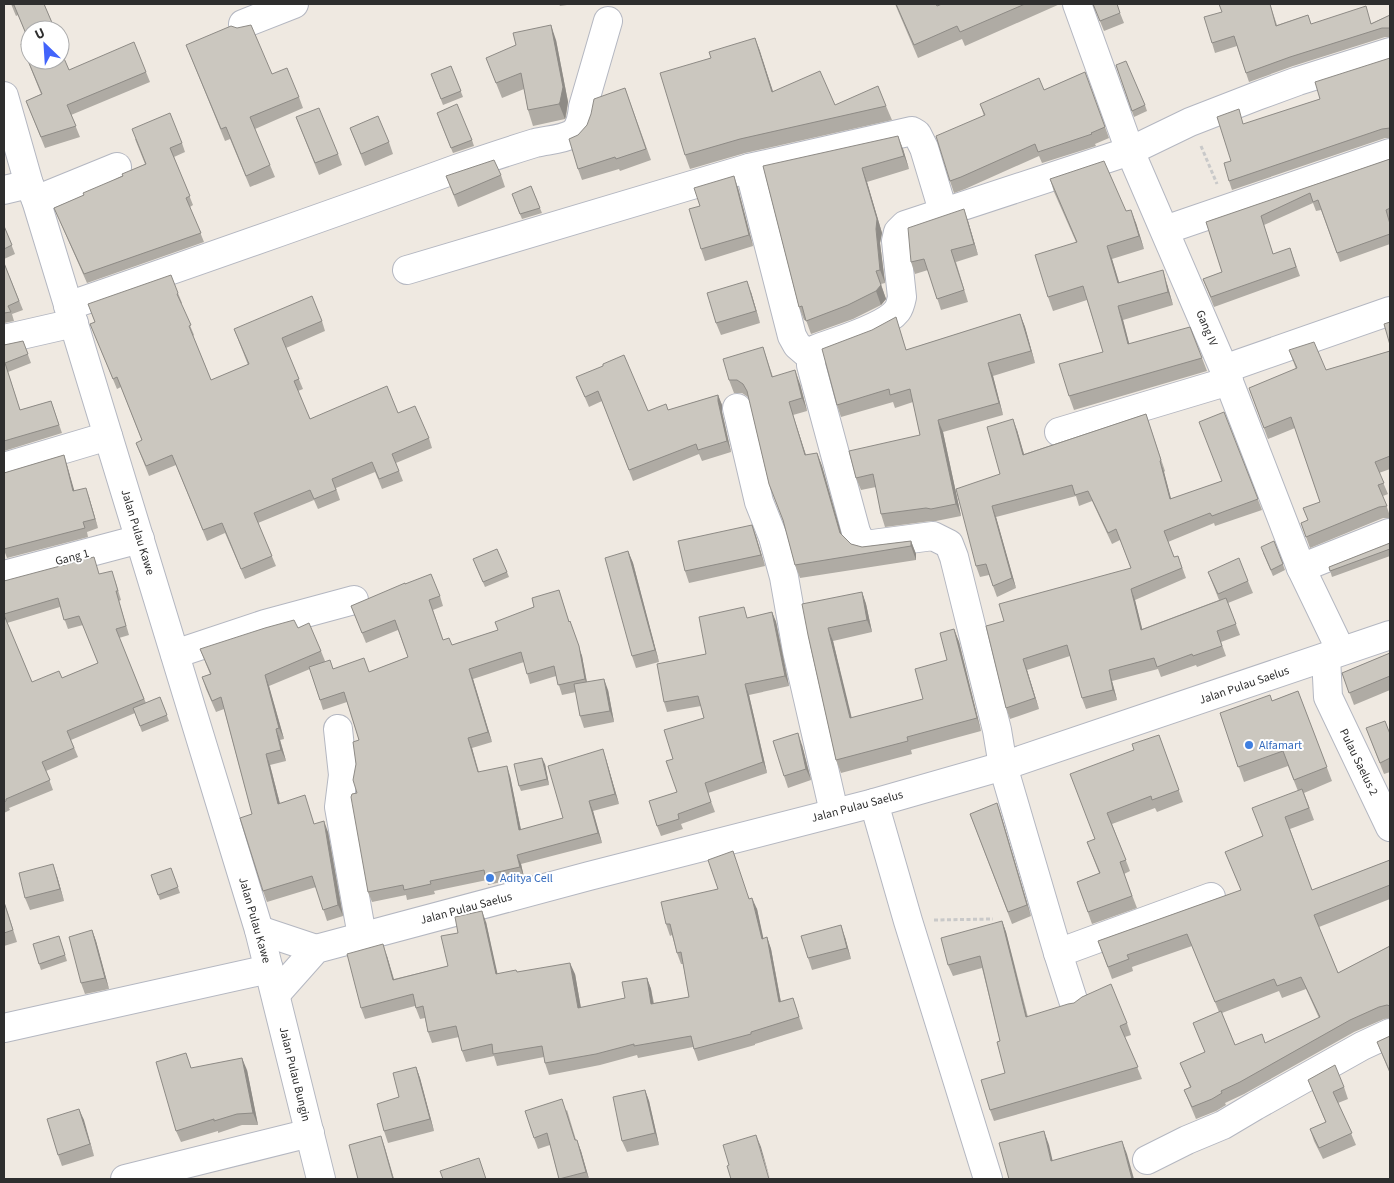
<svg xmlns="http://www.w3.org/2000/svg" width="1394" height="1183" font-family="'Source Sans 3',sans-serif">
	<rect width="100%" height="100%" fill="#efe9e1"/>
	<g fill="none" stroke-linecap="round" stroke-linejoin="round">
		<defs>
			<g id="minor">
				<polyline points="1077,4 1130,151 1224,369 1301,568 1341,651"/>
				<polyline points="243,24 294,4"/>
				<polyline points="4,96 29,184 36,200 259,930 321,1179"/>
				<polyline points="749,168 792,336 797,345 811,357"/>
				<polyline points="4,190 29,184"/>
				<polyline points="36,200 117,167"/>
				<polyline points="1165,230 1390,153"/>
				<polyline points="407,270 749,168 912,131 917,134 924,148 943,211"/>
				<path d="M 68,306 C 198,261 327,216 456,169 C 482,160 509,151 535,143 C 547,140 561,140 572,134 C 581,128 582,117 583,107 L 608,21"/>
				<polyline points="4,339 74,323"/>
				<polyline points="1224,369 1390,311"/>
				<polyline points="737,408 759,502 773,537 784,577 797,651 834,812"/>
				<polyline points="1059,432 1229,381"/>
				<polyline points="4,467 108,436"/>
				<polyline points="1301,568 1389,533"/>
				<polyline points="4,575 140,539"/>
				<polyline points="175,654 265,624 354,600"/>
				<polyline points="1326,657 1328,697 1390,827"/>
				<polyline points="338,729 343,775 339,807 362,936"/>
				<polyline points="874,803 908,921 988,1179"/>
				<polyline points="259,930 316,949"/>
				<polyline points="1058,953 1211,897"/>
				<polyline points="276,994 316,949 589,876 874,803 1003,766 1390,635"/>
				<path d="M 1073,1000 L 1058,953 L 1003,766 L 997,730 L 954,557 L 949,544 L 933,536 L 865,545 L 861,542 L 856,532 L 811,365 L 812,352 L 816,349 C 836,341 884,328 897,311 C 900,307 901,302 902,297 L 896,241 L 898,232 L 905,225 L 1130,151 L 1190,122 L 1257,96 L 1298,81 L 1390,52"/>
				<polyline points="4,1028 269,969"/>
				<polyline points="1147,1160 1187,1140 1223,1125 1255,1106 1362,1046 1390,1033"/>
				<polyline points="125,1179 310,1133"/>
			</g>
		</defs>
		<use href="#minor" stroke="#b4b7c1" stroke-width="30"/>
		<g stroke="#c9c9c9" stroke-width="3" stroke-dasharray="4 2.5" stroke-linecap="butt">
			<polyline points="1201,146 1217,184"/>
			<polyline points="934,920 993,919"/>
		</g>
		<use href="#minor" stroke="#fff" stroke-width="28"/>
	</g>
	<g fill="#afaba4" fill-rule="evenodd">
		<polygon points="11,4 44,4 55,30 30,30 69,70 146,72 150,82 71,115 80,137 45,148 26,101 41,94 21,44 29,41 18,15 16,16"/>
		<polygon points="559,4 574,4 560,6"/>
		<polygon points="895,4 936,4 937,6 942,4 1060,4 965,46 962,39 918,58"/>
		<polygon points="1093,4 1120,13 1124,23 1104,31"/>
		<polygon points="1219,4 1270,4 1277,25 1308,15 1311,24 1372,23 1390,15 1390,37 1385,37 1293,66 1249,82 1237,46 1215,53 1212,43 1222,12"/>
		<polygon points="755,38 773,91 835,105 886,106 892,120 745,153 690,169 685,155 711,58"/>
		<polygon points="556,40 568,102 566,117 565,119 533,126 528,110 524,89 502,98 486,58"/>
		<polygon points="186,45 272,74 299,97 303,108 255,129 275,177 250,187 230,139 225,141"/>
		<polygon points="1390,58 1390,138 1385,138 1232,190 1229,181 1231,161 1244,124 1320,99"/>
		<polygon points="1116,65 1145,105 1147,111 1134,117"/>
		<polygon points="451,66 463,97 443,105 431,74"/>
		<polygon points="1085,72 1109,138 1095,144 1096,146 1042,163 1039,156 965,189 954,193 950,181 984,116 980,104 1044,90"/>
		<polygon points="625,88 651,160 620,171 619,169 582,180 578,169 578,135"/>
		<polygon points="296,117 338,154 342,165 319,175"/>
		<polygon points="439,119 472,140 474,146 453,153"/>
		<polygon points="350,128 389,142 393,154 365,166"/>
		<polygon points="135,139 182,143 185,152 174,157 193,205 190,207 204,242 87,283 54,208 84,195 145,164"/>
		<polygon points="903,149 909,169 867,182 882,233 880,243 885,283 881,284 886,299 881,305 853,319 811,334 806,320 804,320 799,307 763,166"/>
		<polygon points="1390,159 1390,219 1389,219 1390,222 1390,244 1340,262 1321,210 1316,211 1313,203 1264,225 1273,254 1290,248 1300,276 1214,307 1203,279 1222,272 1206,222"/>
		<polygon points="501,175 505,187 458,207 446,176"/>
		<polygon points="1050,179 1126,211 1136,223 1144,249 1112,259 1119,282 1167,284 1173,305 1123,320 1129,344 1202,358 1207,371 1074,410 1069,396 1103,352 1087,300 1053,311 1048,297 1076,242 1054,192"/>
		<polygon points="531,186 542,213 522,219 514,200"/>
		<polygon points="738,188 753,246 705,261 701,249 700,206"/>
		<polygon points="968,221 978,255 956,262 968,302 941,310 928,270 915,274 911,262"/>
		<polygon points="4,226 15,254 4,259"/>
		<polygon points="4,263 23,310 12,314 14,321 4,323"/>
		<polygon points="751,292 760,323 721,335 716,323"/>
		<polygon points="178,293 182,303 181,304 194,335 193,336 211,380 248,365 234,329 322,321 325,331 286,348 303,389 298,391 310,419 398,413 429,438 432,448 396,463 403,481 382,489 375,472 336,488 340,500 318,509 314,500 258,523 276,566 245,579 225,533 207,541 176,465 149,476 136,443 142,441 121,387 117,389 90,324 95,322 88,304"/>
		<polygon points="1020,314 1025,327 1035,363 993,376 1003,415 943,432 961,516 936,521 931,521 885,527 881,514 876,487 861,490 856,478 920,435 913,402 895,408 893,402 841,417 837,405 896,317 906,350"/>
		<polygon points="23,341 31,363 8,372 20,410 51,401 62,433 4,451 4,345"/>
		<polygon points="763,347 773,377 800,384 807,411 793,415 806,455 817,453 822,466 841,534 851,544 862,547 911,541 916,554 916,560 800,578 795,565 784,523 769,484 749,399 748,397 742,393 734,393 729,380"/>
		<polygon points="1289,350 1326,370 1390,351 1390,469 1379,473 1388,494 1383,496 1390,516 1390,518 1383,518 1310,548 1301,523 1308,520 1303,508 1320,502 1295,428 1268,439 1249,388 1296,369"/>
		<polygon points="576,377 648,411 668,410 718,395 722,405 722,412 731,452 702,461 699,454 633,481 602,401 589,407"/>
		<polygon points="1224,412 1262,510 1215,526 1214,523 1168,542 1174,557 1178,556 1186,578 1135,600 1142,629 1219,600 1208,572 1248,581 1253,593 1228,603 1240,635 1221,642 1226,656 1197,667 1196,665 1161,677 1158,669 1112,681 1117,700 1086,709 1082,698 1070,656 1027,670 1039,709 1010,719 1006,708 1004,621 1131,568 1120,540 1112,544 1092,501 1079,506 1076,496 996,517 1016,588 997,597 989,575 980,577 976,566 1000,474 1017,430 1024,454 1146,414 1165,471 1164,472 1171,499 1222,481"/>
		<polygon points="64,455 74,491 89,497 98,528 87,532 88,537 7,558 4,550 4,473"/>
		<polygon points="752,525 765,566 689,583 685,571"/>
		<polygon points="1274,541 1285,570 1273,576 1263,553"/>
		<polygon points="1390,543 1390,556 1332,577 1329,567"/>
		<polygon points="628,551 633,563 659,662 636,668 632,656"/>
		<polygon points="475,564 507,572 509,577 485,587"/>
		<path d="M 100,574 L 115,580 L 121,600 L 119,601 L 129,635 L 119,638 L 146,703 L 160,697 L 169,721 L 142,732 L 135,713 L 71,740 L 78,757 L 46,771 L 53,790 L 9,808 L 10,810 L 4,813 L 4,581 ZM 60,607 L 68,629 L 83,625 L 98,663 L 62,678 L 32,682 L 7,623 Z"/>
		<polygon points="405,584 440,596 443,606 433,610 443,640 452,645 498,630 559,590 569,622 582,656 587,682 608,690 614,722 584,728 580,716 576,692 562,695 556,676 530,684 524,662 473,679 492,742 472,748 479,772 510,776 521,830 563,818 606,759 619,804 593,811 602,843 521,864 524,877 488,885 487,880 434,891 435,894 407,900 406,895 372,902 368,892 357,793 359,740 347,702 323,710 310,669 269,686 284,739 280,740 286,761 270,765 280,804 314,824 328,832 343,916 327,921 316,887 267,902 263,891 252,814 224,709 216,712 206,689 202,677 210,674 200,649 298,628 321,651 325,661 334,669 369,672 408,657 398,630 366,643 351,606"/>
		<polygon points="862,592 866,604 872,632 833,641 851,718 923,699 947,660 954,629 959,642 981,731 911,750 912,754 841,773 836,760 808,635"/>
		<polygon points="772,612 776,622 789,686 749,695 767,773 708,793 715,812 681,824 683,829 661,836 657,826 677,792 673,759 704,718 701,706 667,712 664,702 706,654 748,618"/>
		<polygon points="1390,653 1390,690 1354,705 1342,673"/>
		<path d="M 1298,691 L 1332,781 L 1304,793 L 1314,820 L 1290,829 L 1312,890 L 1390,860 L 1390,899 L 1319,927 L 1338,973 L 1390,946 L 1390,1018 L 1384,1019 L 1354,1032 L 1244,1094 L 1225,1103 L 1226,1105 L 1216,1111 L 1196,1119 L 1184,1090 L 1190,1087 L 1180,1063 L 1205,1052 L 1193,1023 L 1219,1012 L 1192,946 L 1132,967 L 1133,971 L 1112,979 L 1098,941 L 1241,890 L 1225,852 L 1263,836 L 1298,791 L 1288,766 L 1244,782 L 1220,713 L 1272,701 ZM 1306,989 L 1319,1018 L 1265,1043 L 1235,1045 L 1222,1013 L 1279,991 L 1282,998 Z"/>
		<polygon points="1366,728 1390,734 1390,772 1384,774"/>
		<polygon points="1159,735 1183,802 1157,812 1155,808 1112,824 1130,871 1124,874 1137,908 1092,924 1077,882 1099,873 1087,842 1095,839 1134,750"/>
		<polygon points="802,745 811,780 788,788 784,776"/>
		<polygon points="545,764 549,785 521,791 519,786"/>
		<polygon points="997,803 1001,815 1031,916 1012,924 970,814"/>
		<polygon points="171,868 180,893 160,900 151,875"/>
		<polygon points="57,876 64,901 30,910 25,898"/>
		<polygon points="749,899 757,909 763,939 767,937 771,949 781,1002 793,998 803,1029 755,1044 755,1045 698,1061 693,1047 638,1058 637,1055 600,1065 549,1075 545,1063 544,1057 497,1066 494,1056 466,1062 462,1051 459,1037 432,1043 428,1032 425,1018 420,1019 415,1006 365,1019 361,1008 387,956 394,979 448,966 458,933 486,922 497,974 517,972 575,974 581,1008 625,998 647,978 651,989 654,1003 689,997 683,964 681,964 677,953 672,935 670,936 666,924"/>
		<polygon points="4,902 8,913 17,942 4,946"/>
		<polygon points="1002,921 1006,932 1028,1017 1127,1023 1131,1035 1125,1037 1142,1079 994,1121 990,1110 1005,1073 1000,1041 982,968 953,976 948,965"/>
		<polygon points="92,930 96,941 109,989 85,994 81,983"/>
		<polygon points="59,936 67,961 41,970 39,964"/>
		<polygon points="845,937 851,959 812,970 808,958"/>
		<polygon points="1390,1036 1390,1074 1377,1042"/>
		<polygon points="416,1067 420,1078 434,1131 388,1143 384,1131 399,1097"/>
		<polygon points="192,1068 247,1070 258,1125 242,1125 218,1133 218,1131 181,1142 176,1131"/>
		<polygon points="1308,1080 1344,1087 1348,1099 1338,1103 1356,1145 1323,1159 1314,1141 1310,1129 1326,1123"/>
		<polygon points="645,1090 649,1101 659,1145 627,1152 622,1141"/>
		<polygon points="79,1109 94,1156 62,1166 58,1155"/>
		<polygon points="567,1110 576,1140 581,1151 589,1179 559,1179 550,1145 538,1149 534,1138"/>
	</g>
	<g fill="#8e8b86">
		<polygon points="551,25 556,40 568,102 565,119 559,104"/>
		<polygon points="755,38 760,51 777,105 772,92"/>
		<polygon points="898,136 903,149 909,169 904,156"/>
		<polygon points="862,168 867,182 882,233 880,243 885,283 880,270 876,229"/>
		<polygon points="734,176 738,188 753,246 749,235"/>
		<polygon points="964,209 968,221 978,255 974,244"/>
		<polygon points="1131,210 1136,223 1144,249 1139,236"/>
		<polygon points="1107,246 1112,259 1123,296 1118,283"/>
		<polygon points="1163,270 1173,305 1168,292"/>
		<polygon points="876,271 886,299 881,305 876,291"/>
		<polygon points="747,281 751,292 760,323 756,311"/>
		<polygon points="1118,306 1123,320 1133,358 1128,344"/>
		<polygon points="1020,314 1025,327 1035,363 1031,351"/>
		<polygon points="988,363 993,376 1003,415 999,403"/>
		<polygon points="795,370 800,384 807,411 802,398"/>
		<polygon points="718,395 722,405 722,412 731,452 727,441 718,401"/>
		<polygon points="789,402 793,415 810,468 805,455"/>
		<polygon points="1013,419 1017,430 1027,465 1023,455"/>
		<polygon points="938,420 943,432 961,516 956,504"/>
		<polygon points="817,453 822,466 845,546 840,533"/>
		<polygon points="64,455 67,465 77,500 73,491"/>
		<polygon points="1160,461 1164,472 1174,510 1170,499"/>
		<polygon points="86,488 89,497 98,528 95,519"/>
		<polygon points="992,506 996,517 1016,588 1012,578"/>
		<polygon points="752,525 756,536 765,566 761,555"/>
		<polygon points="911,541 916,554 916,560 911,546"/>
		<polygon points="628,551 633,563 659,662 655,650"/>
		<polygon points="1131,589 1135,600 1145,640 1141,630"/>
		<polygon points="862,592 866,604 872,632 867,620"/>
		<polygon points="772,612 776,622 789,686 785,676"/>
		<polygon points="570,621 582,656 588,689 585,679"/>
		<polygon points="828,628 833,641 855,731 850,718"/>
		<polygon points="954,629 959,642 981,731 977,718"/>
		<polygon points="1023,659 1027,670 1039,709 1035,698"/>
		<polygon points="469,669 473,679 492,742 488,732"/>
		<polygon points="1109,670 1112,681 1117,700 1113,690"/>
		<polygon points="265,675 269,686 284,739 279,728"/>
		<polygon points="604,679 608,690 614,722 610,711"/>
		<polygon points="745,684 749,695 767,773 763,762"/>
		<polygon points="276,729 280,740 286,761 281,750"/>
		<polygon points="798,733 802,745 811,780 806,769"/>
		<polygon points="468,738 472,748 481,782 478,772"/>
		<polygon points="603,749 606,759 619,804 615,794"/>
		<polygon points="266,754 270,765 283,816 278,804"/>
		<polygon points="542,758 545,764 549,785 547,779"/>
		<polygon points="507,766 510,776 523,840 519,830"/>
		<polygon points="589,801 593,811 602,843 598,833"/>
		<polygon points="997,803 1001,815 1031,916 1027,905"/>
		<polygon points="324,821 328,832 343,916 338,905"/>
		<polygon points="517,855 521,864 524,877 520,867"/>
		<polygon points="53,864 57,876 64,901 60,889"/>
		<polygon points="752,898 757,909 766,950 762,939"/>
		<polygon points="482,911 486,922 500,985 496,974"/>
		<polygon points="1002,921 1006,932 1030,1029 1026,1017"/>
		<polygon points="841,925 845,937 851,959 847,948"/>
		<polygon points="92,930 96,941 109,989 105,978"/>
		<polygon points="767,937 771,949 783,1014 779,1002"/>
		<polygon points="383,944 387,956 397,991 393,980"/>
		<polygon points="570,963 575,974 583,1020 578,1008"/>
		<polygon points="647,978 651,989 655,1015 651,1004"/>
		<polygon points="242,1058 247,1070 258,1125 253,1113"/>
		<polygon points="416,1067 420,1078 434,1131 430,1119"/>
		<polygon points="645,1090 649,1101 659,1145 655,1133"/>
		<polygon points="79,1109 84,1120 94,1156 90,1144"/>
		<polygon points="1044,1131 1049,1145 1056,1175 1051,1161"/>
		<polygon points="756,1135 761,1147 770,1179"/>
		<polygon points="381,1136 385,1148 394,1179 393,1179"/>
		<polygon points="577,1140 581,1151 589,1179 586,1172"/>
		<polygon points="1122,1141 1127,1154 1134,1179 1132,1179"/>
	</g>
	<g fill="#cbc7bf" stroke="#8e8b86">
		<polygon points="12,4 44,4 53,25 51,26 52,30 30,30 30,60 60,60 60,49 69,70 134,42 146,72 67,105 76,126 41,137 26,101 42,94 21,44 29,41 14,5 12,5"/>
		<polygon points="896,4 936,4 937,6 942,4 1025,4 960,32 957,26 914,45"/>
		<polygon points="1093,4 1117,4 1120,13 1100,21"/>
		<polygon points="1219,4 1270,4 1276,26 1308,15 1311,24 1366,6 1371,24 1390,15 1390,28 1382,28 1290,57 1246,73 1234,36 1212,43 1204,17 1222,12"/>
		<polygon points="251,25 272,74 287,68 299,97 250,117 270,165 246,176 226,127 221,129 186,45 231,26 237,28"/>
		<polygon points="551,25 563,87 560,102 559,104 528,110 521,73 496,83 486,58 516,45 513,33"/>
		<polygon points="755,38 772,92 820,71 835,105 878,86 886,106 740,139 685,155 660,73 711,58 709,52"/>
		<polygon points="1390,58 1390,128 1382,129 1229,181 1224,163 1231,161 1217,117 1239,109 1243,124 1320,99 1315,82"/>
		<polygon points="1126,61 1145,105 1132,111 1116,65"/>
		<polygon points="451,66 461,91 441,99 431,74"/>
		<polygon points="1085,72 1105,127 1091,133 1092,134 1038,152 1035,144 961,177 950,181 936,136 985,115 980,104 1039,78 1044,90"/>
		<polygon points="625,88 646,149 616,159 615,157 578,169 569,139 578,135 587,125 591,114 594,99"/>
		<polygon points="457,104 472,140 451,148 437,113"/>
		<polygon points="319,108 338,154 315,163 296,117"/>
		<polygon points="170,113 182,143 170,148 190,196 186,198 201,233 84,274 54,208 84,195 83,193 123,176 122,174 146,164 132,129"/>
		<polygon points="378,116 389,142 361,154 350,128"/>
		<polygon points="898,136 904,156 862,168 877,219 876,229 880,270 876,271 881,285 876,291 848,305 806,321 802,306 799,307 763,166"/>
		<polygon points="1390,159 1390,208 1386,210 1390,224 1390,234 1337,253 1318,200 1313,202 1310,193 1261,216 1273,254 1290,248 1296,267 1211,297 1203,279 1222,272 1206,222"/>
		<polygon points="494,160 501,175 454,195 446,176"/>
		<polygon points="1104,161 1126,211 1131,210 1139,236 1107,246 1118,283 1163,270 1168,292 1118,306 1128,344 1190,327 1202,358 1069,396 1059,364 1103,352 1083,286 1048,297 1035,255 1077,242 1050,179"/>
		<polygon points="734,176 749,235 701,249 689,209 700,206 694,188"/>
		<polygon points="531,186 540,208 520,214 512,194"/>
		<polygon points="964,209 974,244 951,250 964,290 937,299 924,259 911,262 908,228"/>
		<polygon points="4,226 12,245 4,249"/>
		<polygon points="4,263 19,301 8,306 11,312 4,313"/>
		<polygon points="171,275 178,293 177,294 191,325 189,326 211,380 249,364 234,329 312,296 322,321 282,338 299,379 294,381 310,419 387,386 398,413 415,406 429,438 392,454 399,471 379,479 372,462 332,479 336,490 314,499 310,490 254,513 272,556 241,569 222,523 203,530 172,455 146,466 136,443 142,440 117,377 113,379 90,324 95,322 88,304"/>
		<polygon points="747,281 756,311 716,323 707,293"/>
		<polygon points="1020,314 1031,351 988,363 999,403 938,420 956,504 931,509 926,508 881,514 873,474 856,478 849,451 920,435 910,389 890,395 889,389 837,405 822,349 872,330 896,317 906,350"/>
		<polygon points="1390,322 1390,345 1384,324"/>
		<polygon points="23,341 28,354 5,363 20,410 51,401 59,425 4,441 4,345"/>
		<polygon points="1314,342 1326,370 1390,351 1390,456 1375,462 1384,483 1378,485 1387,506 1379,507 1306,537 1301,523 1308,520 1303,508 1320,502 1291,417 1264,428 1249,388 1297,368 1289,350"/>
		<polygon points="763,347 772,377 795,370 802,398 789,402 805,455 817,453 840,533 851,544 862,547 911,541 911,546 795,565 783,520 769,484 747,391 743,384 737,380 729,380 723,359"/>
		<polygon points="624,355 648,411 666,404 668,410 718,395 718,401 727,441 698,450 696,444 629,470 598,391 585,397 576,377 603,366 603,364"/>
		<polygon points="1224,412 1258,499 1212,516 1210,513 1164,531 1174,557 1178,556 1182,568 1131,589 1141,630 1226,598 1236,624 1217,631 1222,646 1193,656 1192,654 1157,667 1154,658 1109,670 1113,690 1082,698 1067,645 1023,659 1035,698 1006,708 986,626 1004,621 999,604 1131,568 1116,529 1108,533 1088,491 1075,495 1072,485 992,506 1012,578 993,586 986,564 976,566 956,489 1000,474 987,427 1013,419 1023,455 1146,414 1161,460 1160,461 1170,499 1222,481 1199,422"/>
		<polygon points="64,455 73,491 86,488 95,519 83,522 85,528 4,549 4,473"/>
		<polygon points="752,525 761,555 685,571 678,541"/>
		<polygon points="1274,541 1283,564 1271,570 1261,547"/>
		<polygon points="1390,543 1390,549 1330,571 1329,567"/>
		<polygon points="497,549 507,572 483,582 473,559"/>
		<polygon points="628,551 655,650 632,656 605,558"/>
		<polygon points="94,557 99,574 112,571 118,591 116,591 126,626 116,629 144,699 67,731 74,748 42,762 50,780 6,799 6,801 4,802 4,615 32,682 59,671 62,678 98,663 79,616 64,620 58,598 4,614 4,581"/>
		<polygon points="1239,558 1248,581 1218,594 1208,572"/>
		<polygon points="431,574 440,596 429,600 443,640 449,638 452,645 498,630 495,622 534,607 532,598 559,590 569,622 570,621 579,646 585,679 558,685 554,666 527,674 521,652 469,669 488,732 468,738 478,772 507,766 519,830 563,818 548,766 603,749 615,794 589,801 598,833 517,855 520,867 485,875 484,870 430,881 431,884 404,890 403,885 368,892 351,797 352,794 357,793 353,780 356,764 353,742 359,740 344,692 320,700 309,667 330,660 333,669 364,658 369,672 408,657 395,620 362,633 351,606 405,583 405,584"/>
		<polygon points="862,592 867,620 828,628 850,718 923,699 915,669 947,660 940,633 954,629 977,718 907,737 908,741 836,760 808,635 802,604"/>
		<polygon points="744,607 747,618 772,612 785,676 745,684 763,762 705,783 711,802 678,814 679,819 657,826 649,801 677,792 666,761 673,759 664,730 704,718 698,696 664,702 657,664 706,654 699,617"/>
		<polygon points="294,620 298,628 309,623 321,651 265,675 279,728 276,729 281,750 266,754 278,804 305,795 314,824 324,821 338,905 323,910 312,876 263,891 240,818 252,814 221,697 212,701 202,677 211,674 200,649 265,628"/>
		<polygon points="1390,653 1390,676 1349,693 1342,673"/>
		<polygon points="604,679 610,711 580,716 574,684"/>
		<polygon points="1298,691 1327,767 1294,780 1283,751 1238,767 1220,713 1270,695 1272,701"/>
		<polygon points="160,697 167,715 140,726 133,708"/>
		<polygon points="1385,721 1390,734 1390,758 1380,763 1366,728"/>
		<polygon points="798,733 806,769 784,776 773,741"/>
		<polygon points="1159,735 1179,790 1152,800 1151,796 1107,813 1126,860 1120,862 1132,896 1088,912 1077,882 1100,873 1087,842 1095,839 1070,774 1134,750 1132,744"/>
		<polygon points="542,758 547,779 519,786 514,764"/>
		<polygon points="1302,789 1309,808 1285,817 1312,890 1390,860 1390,885 1314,915 1338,973 1390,946 1390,1006 1387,1005 1379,1007 1350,1020 1240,1082 1221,1091 1222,1093 1212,1099 1192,1107 1184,1090 1191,1087 1180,1063 1205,1052 1193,1023 1221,1011 1235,1045 1262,1034 1265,1043 1320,1017 1301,977 1277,986 1274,979 1215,1002 1187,934 1127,955 1129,959 1108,967 1098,941 1241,890 1225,852 1263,836 1252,808"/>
		<polygon points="997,803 1027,905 1008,912 970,814"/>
		<polygon points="733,851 749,899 752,898 762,939 767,937 779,1002 793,998 799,1017 751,1032 751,1034 694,1049 691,1036 634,1046 634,1044 596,1054 545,1063 542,1046 493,1054 492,1044 462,1051 456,1026 428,1032 423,1006 416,1008 413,994 361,1008 347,954 383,944 393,980 448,966 441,936 458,933 455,917 482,911 496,974 516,970 517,972 570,963 578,1008 625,998 622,982 647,978 651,1004 689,997 681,952 677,953 670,924 666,924 661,902 718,889 708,860"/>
		<polygon points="53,864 60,889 25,898 19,873"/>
		<polygon points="171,868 178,887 158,895 151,875"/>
		<polygon points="4,902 13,930 4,933"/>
		<polygon points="1002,921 1026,1017 1068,1004 1074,1003 1082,997 1111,984 1127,1023 1120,1026 1138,1067 990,1110 981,1080 1005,1073 997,1042 1000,1041 980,956 948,965 941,938"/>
		<polygon points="841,925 847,948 808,958 801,936"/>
		<polygon points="92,930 105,978 81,983 69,937"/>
		<polygon points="59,936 65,955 39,964 33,944"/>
		<polygon points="1390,1036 1390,1072 1377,1042"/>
		<polygon points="186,1053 191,1068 242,1058 253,1113 237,1114 214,1121 214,1119 176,1131 156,1062"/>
		<polygon points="1335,1065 1344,1087 1333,1092 1352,1133 1319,1148 1310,1129 1326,1122 1308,1080"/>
		<polygon points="416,1067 430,1119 384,1131 377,1104 399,1097 393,1073"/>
		<polygon points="645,1090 655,1133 622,1141 613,1097"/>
		<polygon points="562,1099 575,1140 577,1140 586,1172 559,1179 547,1133 534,1138 525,1111"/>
		<polygon points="79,1109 90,1144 58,1155 47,1119"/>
		<polygon points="1044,1131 1051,1161 1122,1141 1132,1179 1009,1179 999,1143"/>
		<polygon points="756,1135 769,1179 731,1179 727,1166 729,1165 723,1145"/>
		<polygon points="381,1136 393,1179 358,1179 349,1145"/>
		<polygon points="479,1158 486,1179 443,1179 440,1171"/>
	</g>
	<g fill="#3f7fe0" stroke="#fff" stroke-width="2">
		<circle cx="1249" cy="745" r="5"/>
		<circle cx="490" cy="878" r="5"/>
	</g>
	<g text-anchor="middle" stroke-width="4" stroke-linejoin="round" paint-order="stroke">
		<g font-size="12" fill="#2e2e2e" stroke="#fff">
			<text transform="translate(1207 328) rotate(67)" y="4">Gang IV</text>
			<text transform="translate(138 532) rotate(73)" y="4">Jalan Pulau Kawe</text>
			<text transform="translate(72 557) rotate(-15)" y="4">Gang 1</text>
			<text transform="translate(1244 685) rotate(-19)" y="4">Jalan Pulau Saelus</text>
			<text transform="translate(1359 762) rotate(64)" y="4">Pulau Saelus 2</text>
			<text transform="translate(857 806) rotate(-15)" y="4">Jalan Pulau Saelus</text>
			<text transform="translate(466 908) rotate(-15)" y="4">Jalan Pulau Saelus</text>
			<text transform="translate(255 920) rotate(74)" y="4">Jalan Pulau Kawe</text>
			<text transform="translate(295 1074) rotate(76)" y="4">Jalan Pulau Bungin</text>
		</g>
		<g font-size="12" fill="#366cbe" stroke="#fff" text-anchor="start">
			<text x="1259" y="749">Alfamart</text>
			<text x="500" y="882">Aditya Cell</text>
		</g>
	</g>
	<rect width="1394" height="1183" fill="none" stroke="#2e2e2e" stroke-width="10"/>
	<g transform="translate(45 45) rotate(335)"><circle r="24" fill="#ffffff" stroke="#ababab"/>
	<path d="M0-4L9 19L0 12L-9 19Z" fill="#4264fb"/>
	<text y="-8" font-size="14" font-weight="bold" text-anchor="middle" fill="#2e2e2e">U</text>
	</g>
</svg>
